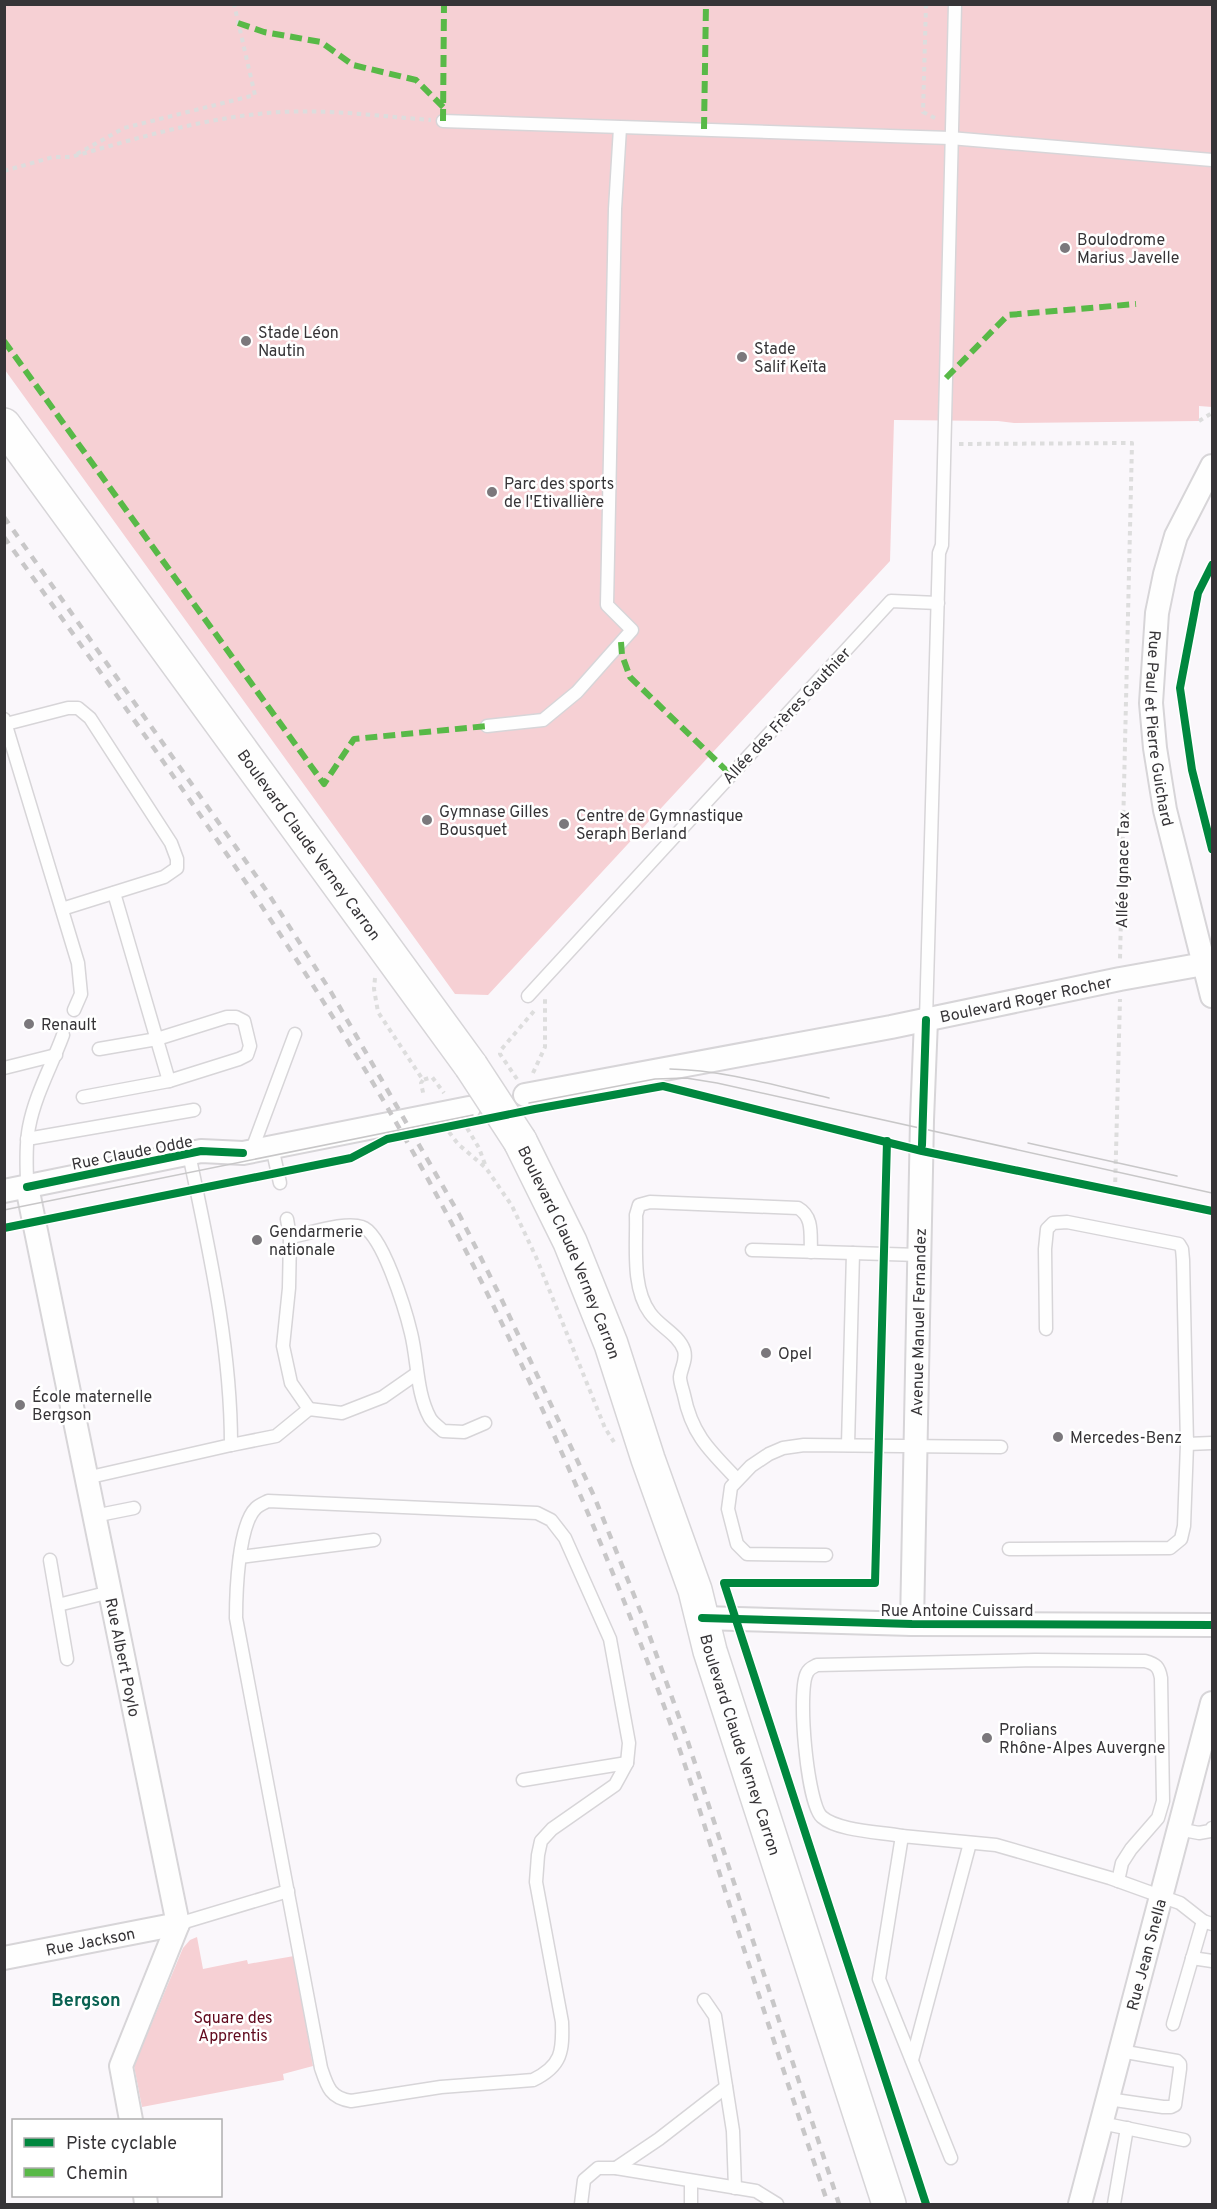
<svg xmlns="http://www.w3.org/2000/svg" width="1217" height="2209" font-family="Overpass,sans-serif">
	<rect width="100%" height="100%" fill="#faf7fb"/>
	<g fill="#f6d0d4">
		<polygon points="4,5 1212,5 1212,407 1199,406 1199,421 1014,423 998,421 894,420 890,561 488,995 455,994 5,370"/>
		<polygon points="197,1937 203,1969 247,1960 248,1964 294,1956 313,2066 283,2074 284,2080 142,2107 134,2066 183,1948 190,1940"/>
	</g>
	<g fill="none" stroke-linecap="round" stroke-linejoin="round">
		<defs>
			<g id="service">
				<polyline points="443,121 950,138 1212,160"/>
				<polyline points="4,719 78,963 81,994 74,1010"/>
				<polyline points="6,724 68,708 78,708 90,718 171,843 177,859 177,868 164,877 62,909"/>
				<polyline points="487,726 543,720 577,692 632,630 607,605 615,209 620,128"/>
				<polyline points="114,893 169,1081"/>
				<polyline points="528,996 891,601 938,603"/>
				<polyline points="926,1020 939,553 942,545 955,4"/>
				<polyline points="4,1068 56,1055"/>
				<polyline points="83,1097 169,1081 239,1059 247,1055 250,1046 244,1021 236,1017 227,1017 157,1039 99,1049"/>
				<polyline points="27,1139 194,1110"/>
				<polyline points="272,1147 280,1183"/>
				<polyline points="251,1152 295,1034"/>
				<path d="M 27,1187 C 27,1166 25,1147 29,1127 C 35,1095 52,1065 63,1035"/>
				<polyline points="287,1219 290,1237 289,1288 283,1346 291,1383 309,1409"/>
				<path d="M 290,1237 C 309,1234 344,1221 362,1227 C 382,1232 406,1312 411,1333 C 418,1361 416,1392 430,1418 C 433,1423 439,1427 443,1431 L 464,1432 L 485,1423"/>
				<polyline points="752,1250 919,1255"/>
				<polyline points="1046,1329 1045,1249 1047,1229 1053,1223 1067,1222 1179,1244 1182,1249 1183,1260 1187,1444 1212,1443"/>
				<polyline points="231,1445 276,1436 309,1409 342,1413 383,1397 416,1374"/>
				<polyline points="848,1445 853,1253"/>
				<path d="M 86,1478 L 231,1445 C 231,1346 209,1250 189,1154"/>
				<path d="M 737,1479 C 710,1451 692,1435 684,1395 C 683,1390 680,1383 680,1377 C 681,1368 687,1360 684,1350 C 678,1334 660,1327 650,1313 C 631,1287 637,1245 636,1215 L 639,1205 L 650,1202 L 798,1208 C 814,1217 810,1235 811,1252"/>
				<path d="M 268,1501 L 537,1513 L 551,1520 L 565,1538 L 610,1639 L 629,1743 L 627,1763 L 615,1785 L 552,1829 L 541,1841 L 538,1855 L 536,1882 L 562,2022 C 563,2051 562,2066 533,2080 L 441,2087 L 351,2101 C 330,2098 327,2086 321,2068 L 236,1618 C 236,1594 238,1525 256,1508 C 259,1505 264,1503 268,1501 Z"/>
				<polyline points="94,1516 134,1508"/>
				<polyline points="1009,1549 1170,1548 1181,1539 1184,1526 1187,1444"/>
				<polyline points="826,1555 747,1554 737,1544 728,1509 731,1487 751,1466 769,1454 783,1448 804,1445 1001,1447"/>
				<polyline points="240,1557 374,1540"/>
				<polyline points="50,1560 67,1659"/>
				<polyline points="58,1605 110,1592"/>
				<polyline points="523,1780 627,1763"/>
				<polyline points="1178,1829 1199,1833 1210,1831 1212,1828"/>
				<path d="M 902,1836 C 881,1832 838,1831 822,1817 C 807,1804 797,1691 807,1673 C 809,1668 813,1667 817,1665 L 1035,1660 L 1145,1661 C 1156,1664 1159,1667 1161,1678 L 1163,1801 L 1158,1818 L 1131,1849 L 1122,1863 L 1118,1881"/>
				<polyline points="178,1924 288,1891"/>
				<polyline points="1192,1958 1212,1961"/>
				<polyline points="704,2000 715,2016 733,2131 735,2188"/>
				<polyline points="1173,2024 1203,1921"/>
				<polyline points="912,2060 970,1843"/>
				<polyline points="1108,2099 1163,2107 1171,2107 1175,2105 1180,2069 1180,2064 1177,2061 1120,2051"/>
				<polyline points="1101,2123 1184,2140"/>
				<polyline points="951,2158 879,1979 902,1836 996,1845 1110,1878 1160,1896 1180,1903 1203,1921 1212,1924"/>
				<polyline points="616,2168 659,2139 726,2087"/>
				<polyline points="581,2204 584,2180 598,2168 616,2168 756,2191 777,2204"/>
				<polyline points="691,2204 691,2181"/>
				<polyline points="1114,2204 1127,2128"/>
			</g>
			<g id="minor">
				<path id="s1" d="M 1212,466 L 1176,536 L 1165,574 L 1157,613 L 1151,703 L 1155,748 L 1165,810 L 1212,996"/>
				<path id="s2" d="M 525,1095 L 891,1027 L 1120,979 L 1204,964"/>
				<path id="s3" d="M 27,1187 L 178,1924 L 121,2066 L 131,2120"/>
				<polyline points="4,1191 201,1151 243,1153 469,1108"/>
				<polyline points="702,1618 912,1624 1212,1625"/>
				<path id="s4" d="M 912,1624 L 922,1120 L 926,1020"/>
				<path id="s5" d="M 4,1958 L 178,1924"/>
				<polyline points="145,2196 146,2204"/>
				<path id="s6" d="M 1080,2204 L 1212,1703"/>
			</g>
			<g id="secondary">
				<path id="s7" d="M 4,425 L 471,1066"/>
				<path id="s8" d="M 520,1141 L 570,1242 L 611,1344 L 648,1459 L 695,1590 L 710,1651 L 889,2204"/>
			</g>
		</defs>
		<use href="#service" stroke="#d7d5d8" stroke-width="15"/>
		<use href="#minor" stroke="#d7d5d8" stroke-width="26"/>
		<use href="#secondary" stroke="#d7d5d8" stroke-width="36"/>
		<g stroke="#ddd" stroke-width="4" stroke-dasharray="4.5 4.5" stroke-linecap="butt">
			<polyline points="926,4 923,112 937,119"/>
			<polyline points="77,154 124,128 255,95 234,4"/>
			<path d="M 4,171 L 53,157 L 71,157 C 134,139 200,119 267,113 C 322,108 376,116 431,120"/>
			<polyline points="1199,421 1212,413"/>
			<polyline points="959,444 1132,443 1120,959"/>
			<polyline points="1212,565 1198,593 1180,688 1192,770 1212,849"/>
			<polyline points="375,978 374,989 378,1012 423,1080 432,1077 444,1093"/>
			<polyline points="533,1073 545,1047 545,999"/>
			<polyline points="517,1079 500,1054 500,1051 534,1011"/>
			<polyline points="423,1080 421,1083 424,1097"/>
			<polyline points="467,1128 479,1148 486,1167"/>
			<polyline points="449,1132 458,1144 486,1168 512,1206 536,1257 605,1428 614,1442"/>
			<polyline points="1115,1191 1120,999"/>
		</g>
		<use href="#service" stroke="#fefefe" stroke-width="12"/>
		<use href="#minor" stroke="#fefefe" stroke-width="22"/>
		<use href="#secondary" stroke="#fefefe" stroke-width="33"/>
		<g stroke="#c8c7c8" stroke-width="1.5">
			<path d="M 670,1069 C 724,1070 777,1086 829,1098"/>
			<polyline points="529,1103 655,1079 686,1078 717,1083 1212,1193"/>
			<polyline points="1028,1143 1177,1176"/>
			<polyline points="4,1210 473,1115"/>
		</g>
		<g stroke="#c8c7c8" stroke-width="4.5" stroke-dasharray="8 8" stroke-linecap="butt">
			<polyline points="4,517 266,890 331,992 460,1216 499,1294 594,1496 642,1615 687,1739 839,2204"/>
			<path d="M 4,537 C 162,759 324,981 451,1222 C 538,1389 613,1563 676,1739 C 695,1793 711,1847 728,1900 C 761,2002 794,2103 828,2204"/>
		</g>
		<defs>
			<polyline id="secondary-bridge" points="471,1066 520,1141"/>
		</defs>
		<use href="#secondary-bridge" stroke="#d7d5d8" stroke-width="36" stroke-linecap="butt"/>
		<use href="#secondary-bridge" stroke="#fefefe" stroke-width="33"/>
		<g stroke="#58b947" stroke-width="6" stroke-dasharray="12 6" stroke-linecap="butt">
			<polyline points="238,23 264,32 321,42 353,65 416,80 444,108"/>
			<polyline points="443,121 444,4"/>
			<polyline points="704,129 706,4"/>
			<polyline points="4,341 324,784 354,739 487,726"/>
			<polyline points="946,378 1008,315 1136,304"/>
			<polyline points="621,642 622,655 630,677 731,775"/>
		</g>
		<defs>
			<g id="cycleway">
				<polyline points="1212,565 1198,593 1180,688 1192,770 1212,849"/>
				<polyline points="887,1141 875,1583 724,1583 926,2204"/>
				<polyline points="922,1145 926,1020"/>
				<polyline points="27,1187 201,1151 243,1153"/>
				<polyline points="4,1228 351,1158 387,1139 535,1109 663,1086 922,1151 1212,1211"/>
				<polyline points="702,1618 912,1624 1212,1625"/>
			</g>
		</defs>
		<use href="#cycleway" stroke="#fff" stroke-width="11"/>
		<use href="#cycleway" stroke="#00873e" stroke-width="8"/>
	</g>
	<g fill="#7b787c" stroke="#fff" stroke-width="2">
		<circle cx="1065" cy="248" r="6"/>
		<circle cx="246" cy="341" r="6"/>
		<circle cx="742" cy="357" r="6"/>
		<circle cx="492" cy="492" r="6"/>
		<circle cx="427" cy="820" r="6"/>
		<circle cx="564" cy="824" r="6"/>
		<circle cx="29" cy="1024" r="6"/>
		<circle cx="257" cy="1240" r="6"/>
		<circle cx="766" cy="1353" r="6"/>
		<circle cx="20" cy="1405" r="6"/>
		<circle cx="1058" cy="1437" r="6"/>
		<circle cx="987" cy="1738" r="6"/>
	</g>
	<g text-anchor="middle" stroke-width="5" stroke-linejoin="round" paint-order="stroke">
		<g font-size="16" fill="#363437" stroke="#fff" text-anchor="start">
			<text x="1077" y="245">Boulodrome<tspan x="1077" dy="18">Marius Javelle</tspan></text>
			<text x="258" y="338">Stade Léon<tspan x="258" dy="18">Nautin</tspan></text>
			<text x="754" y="354">Stade<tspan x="754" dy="18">Salif Keïta</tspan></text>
			<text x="504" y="489">Parc des sports<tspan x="504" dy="18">de l'Etivallière</tspan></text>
			<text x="439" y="817">Gymnase Gilles<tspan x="439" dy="18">Bousquet</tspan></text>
			<text x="576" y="821">Centre de Gymnastique<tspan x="576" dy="18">Seraph Berland</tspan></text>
			<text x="41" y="1030">Renault</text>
			<text x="269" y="1237">Gendarmerie<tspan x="269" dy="18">nationale</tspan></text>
			<text x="778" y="1359">Opel</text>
			<text x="32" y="1402">École maternelle<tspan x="32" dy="18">Bergson</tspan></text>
			<text x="1070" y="1443">Mercedes-Benz</text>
			<text x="999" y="1735">Prolians<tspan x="999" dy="18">Rhône-Alpes Auvergne</tspan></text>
		</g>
		<g font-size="16" fill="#363437" stroke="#fff">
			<text transform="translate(786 715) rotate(-47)" y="6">Allée des Frères Gauthier</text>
			<text dy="6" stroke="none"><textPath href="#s1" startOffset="274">Rue Paul et Pierre Guichard</textPath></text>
			<text dy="6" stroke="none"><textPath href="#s7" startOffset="519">Boulevard Claude Verney Carron</textPath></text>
			<text transform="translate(1122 870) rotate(-89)" y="6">Allée Ignace Tax</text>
			<text dy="6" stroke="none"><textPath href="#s2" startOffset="510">Boulevard Roger Rocher</textPath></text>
			<text transform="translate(132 1152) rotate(-11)" y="6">Rue Claude Odde</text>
			<text dy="6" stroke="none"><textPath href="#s8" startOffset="122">Boulevard Claude Verney Carron</textPath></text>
			<text dy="6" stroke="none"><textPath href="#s4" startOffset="302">Avenue Manuel Fernandez</textPath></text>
			<text x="957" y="1616">Rue Antoine Cuissard</text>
			<text dy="6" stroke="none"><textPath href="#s3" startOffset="480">Rue Albert Poylo</textPath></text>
			<text dy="6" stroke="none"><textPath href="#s8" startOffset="644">Boulevard Claude Verney Carron</textPath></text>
			<text dy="6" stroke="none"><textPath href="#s5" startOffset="88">Rue Jackson</textPath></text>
			<text dy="6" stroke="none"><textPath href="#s6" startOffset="258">Rue Jean Snella</textPath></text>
		</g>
		<g font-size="16" fill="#610a1e" stroke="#fff">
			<text x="233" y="2023">Square des<tspan x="233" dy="18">Apprentis</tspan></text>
		</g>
		<g font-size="18" font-weight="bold" fill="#0a6252" stroke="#fff">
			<text x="86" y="2006">Bergson</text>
		</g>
	</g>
	<rect width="1217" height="2209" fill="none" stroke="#363437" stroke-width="12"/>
	<rect x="12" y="2119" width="210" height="78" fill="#ffffff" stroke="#afaeaf" stroke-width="1.5"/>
	<rect x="24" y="2138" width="30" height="9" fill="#00873e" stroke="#afaeaf" stroke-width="1.5"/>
	<text x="66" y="2149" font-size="18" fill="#363437">Piste cyclable</text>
	<rect x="24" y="2168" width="30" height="9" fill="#58b947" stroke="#afaeaf" stroke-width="1.5"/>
	<text x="66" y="2179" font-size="18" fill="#363437">Chemin</text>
</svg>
